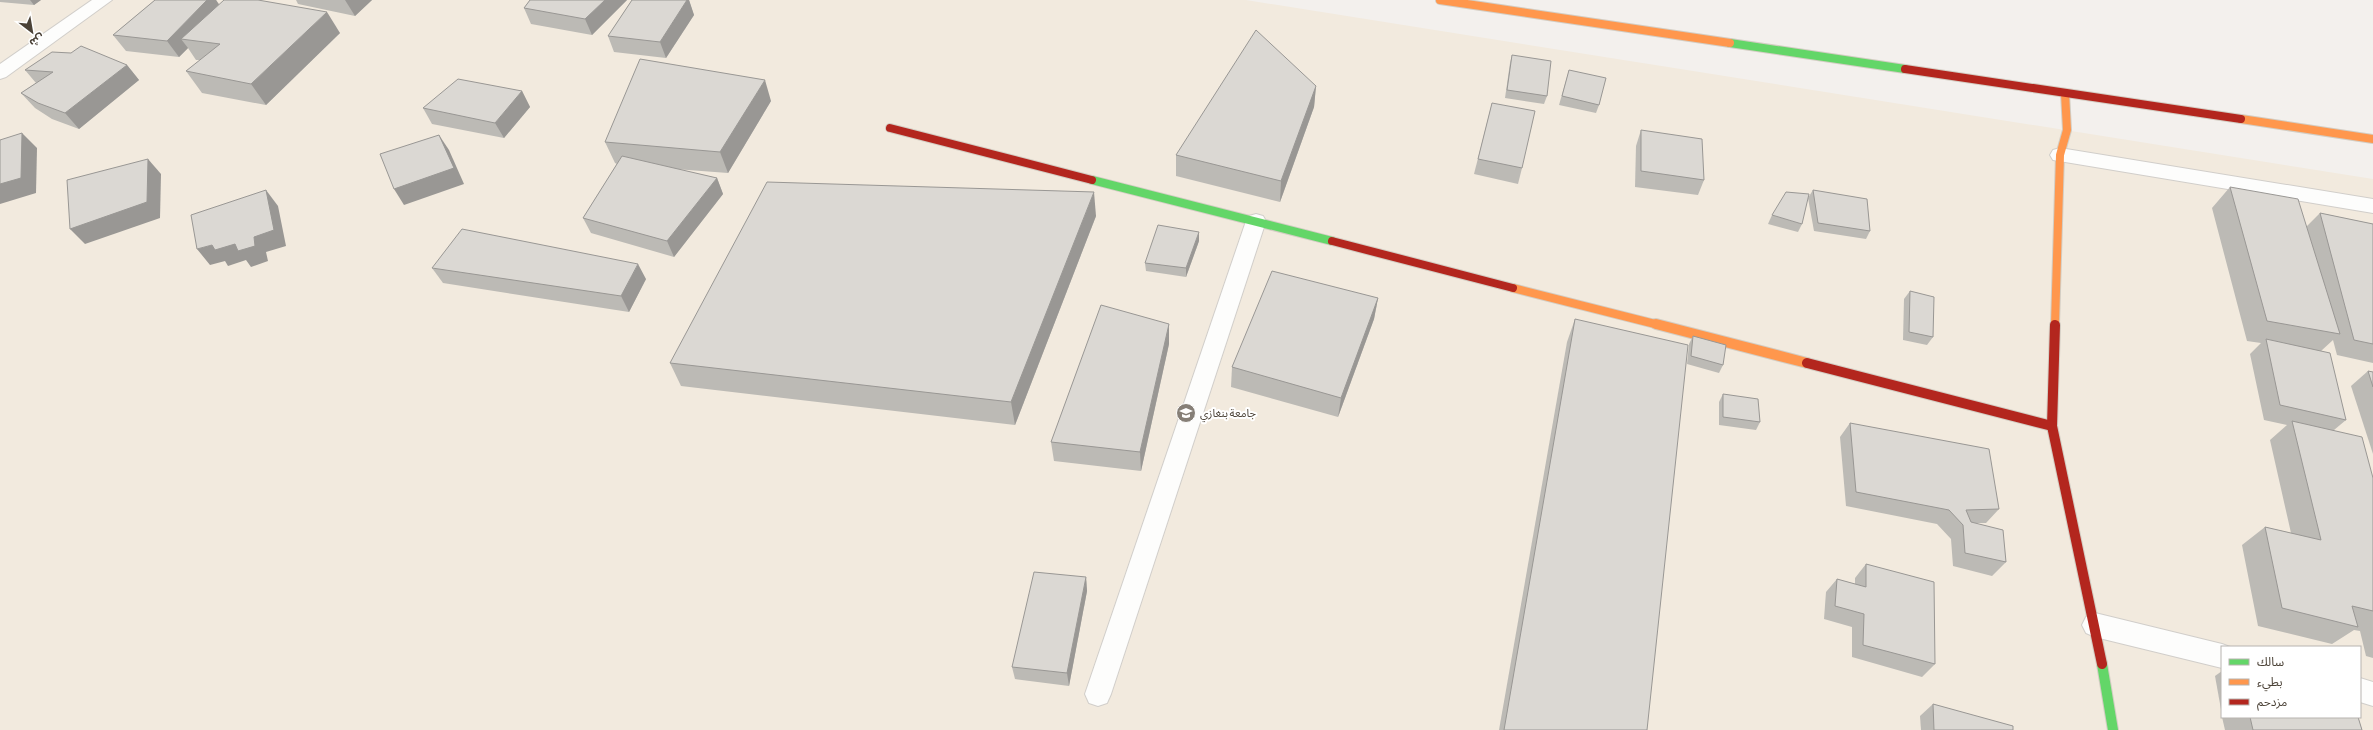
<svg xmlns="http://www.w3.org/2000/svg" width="2373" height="730" font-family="'Asap Condensed','Noto Sans Arabic',sans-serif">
	<rect width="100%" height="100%" fill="#f3f0ed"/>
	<path fill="#f2eade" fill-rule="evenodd" d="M 0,0 L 1246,0 L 2373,179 L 2373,730 L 0,730 ZM 2222,647 L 2360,647 L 2360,717 L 2222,717 Z"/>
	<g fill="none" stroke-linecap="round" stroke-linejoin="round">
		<defs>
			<g id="street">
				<polygon points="92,0 112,0 6,77 0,79 0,64"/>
				<polygon points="2060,148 2373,199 2373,213 2053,160 2050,155 2053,150"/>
				<polygon points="1256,214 1263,216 1266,221 1111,694 1107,703 1098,706 1089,703 1085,694 1246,221 1249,216"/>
				<polygon points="2095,613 2222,644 2230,647 2222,647 2222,668 2095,637 2086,633 2082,625 2086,617"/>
				<polygon points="2360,678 2373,682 2373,706 2360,702"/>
			</g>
			<g id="fast-far1">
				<polyline points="1730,43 1905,69"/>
				<polyline points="1092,180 1332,241"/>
			</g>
			<polyline id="fast" points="2102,664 2113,730"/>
			<g id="slow-far1">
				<polyline points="1440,0 1730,43"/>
				<polyline points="2241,119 2373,139"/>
				<polyline points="1513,288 1659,325"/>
				<polyline points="2055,325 2060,155 2067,130 2065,93"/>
			</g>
			<polyline id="slow" points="1656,324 1807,363"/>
			<g id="jam-far1">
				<polyline points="1905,69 2241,119"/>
				<polyline points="890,128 1092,180"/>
				<polyline points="1332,241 1513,288"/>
			</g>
			<g id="jam">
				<polyline points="2055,325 2052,426 2102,664"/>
				<polyline points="1807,363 2052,426"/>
			</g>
		</defs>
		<use href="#street" stroke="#d1ceca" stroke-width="2"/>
		<use href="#fast-far1" stroke="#d3cdc3" stroke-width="10"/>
		<use href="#fast" stroke="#d3cdc3" stroke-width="12"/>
		<use href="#slow-far1" stroke="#d3cdc3" stroke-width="10"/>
		<use href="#slow" stroke="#d3cdc3" stroke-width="12"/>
		<use href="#jam-far1" stroke="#d3cdc3" stroke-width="10"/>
		<use href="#jam" stroke="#d3cdc3" stroke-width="12"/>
		<use href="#street" fill="#fdfdfc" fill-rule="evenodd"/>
		<use href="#fast-far1" stroke="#63d668" stroke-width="8"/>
		<use href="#fast" stroke="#63d668" stroke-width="10"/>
		<use href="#slow-far1" stroke="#ff974d" stroke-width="8"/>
		<use href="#slow" stroke="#ff974d" stroke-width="10"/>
		<use href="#jam-far1" stroke="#b3261e" stroke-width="8"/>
		<use href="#jam" stroke="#b3261e" stroke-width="10"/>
	</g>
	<g fill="#bcbab5">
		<polygon points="0,0 41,0 34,5 0,2"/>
		<polygon points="155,0 216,0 219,4 340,33 266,105 202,93 186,71 200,60 196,60 188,48 179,57 126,51 113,35"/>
		<polygon points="296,0 372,0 355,16 298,4"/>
		<polygon points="530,0 627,0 592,35 531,24 524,8"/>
		<polygon points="632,0 689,0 694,15 666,58 614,52 608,36"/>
		<polygon points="1512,55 1547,96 1544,104 1505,98 1510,63"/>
		<polygon points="127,65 139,80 79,129 52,119 35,108 21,93 36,83 25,70"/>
		<polygon points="1569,70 1599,105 1596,113 1559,105"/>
		<polygon points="1316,86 1314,107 1280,202 1176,176 1176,155"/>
		<polygon points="522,91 530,107 504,138 432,124 423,108"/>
		<polygon points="771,101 728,173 675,169 717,178 723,194 674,257 591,233 583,218 617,164 615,163 605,142"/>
		<polygon points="1492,103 1522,168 1518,184 1474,174"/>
		<polygon points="1641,130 1704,180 1698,195 1635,187 1636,146"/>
		<polygon points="2230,187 2306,227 2320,213 2373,224 2373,363 2337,355 2333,340 2321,351 2346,420 2334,430 2373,478 2373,658 2366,656 2360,631 2354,630 2332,644 2258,626 2242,545 2265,527 2291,533 2270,440 2287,425 2264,420 2250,354 2261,343 2247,341 2212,208"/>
		<polygon points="1813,190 1870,231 1866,239 1814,231 1808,198"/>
		<polygon points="1772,215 1802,224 1798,232 1768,224"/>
		<polygon points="1096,216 1015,425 681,386 670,363"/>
		<polygon points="1199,241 1186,277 1146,271 1145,263"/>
		<polygon points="432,268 646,279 629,312 443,283"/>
		<polygon points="1910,291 1933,337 1927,345 1903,340 1904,299"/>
		<polygon points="1378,298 1374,319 1338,417 1231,387 1232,367"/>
		<polygon points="1575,319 1647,730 1499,730 1567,342"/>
		<polygon points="1169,324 1169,344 1141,471 1054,461 1051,442"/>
		<polygon points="1693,336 1723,365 1719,373 1687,364 1689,344"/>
		<polygon points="2368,371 2373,372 2373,454 2351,386"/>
		<polygon points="1723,394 1760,422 1756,430 1719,425 1719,402"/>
		<polygon points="1850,423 1999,509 1986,523 1975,523 2006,562 1992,576 1953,566 1951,539 1937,524 1846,506 1840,437"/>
		<polygon points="1866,564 1935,664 1922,677 1852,657 1852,627 1824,619 1826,592 1837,579 1855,584 1855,578"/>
		<polygon points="1086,577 1087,591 1069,686 1015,679 1012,667"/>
		<polygon points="2222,671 2222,715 2215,676"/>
		<polygon points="1933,704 2013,730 1921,730 1920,716"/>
		<polygon points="2222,717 2358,717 2362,730 2225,730"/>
	</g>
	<g fill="#999794">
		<polygon points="30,0 41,0 34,5"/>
		<polygon points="207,0 216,0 223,11 181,39 188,48 179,57 167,41"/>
		<polygon points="345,0 372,0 355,16"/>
		<polygon points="605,0 627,0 592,35 585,19"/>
		<polygon points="687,0 689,0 694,15 666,58 660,42"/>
		<polygon points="327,12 340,33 266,105 251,84"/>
		<polygon points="127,65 139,80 79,129 65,113"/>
		<polygon points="765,80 771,101 728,173 720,152"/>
		<polygon points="1316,86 1314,107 1280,202 1281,181"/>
		<polygon points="522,91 530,107 504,138 495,123"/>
		<polygon points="22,133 37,148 36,193 0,204 0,184"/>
		<polygon points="439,135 449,150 464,184 404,205 394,189"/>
		<polygon points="148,159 161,174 160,218 85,244 70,229"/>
		<polygon points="717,178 723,194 674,257 667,241"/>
		<polygon points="266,190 278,206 286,246 266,252 268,261 251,267 246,260 228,266 225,261 210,265 197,249 212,245"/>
		<polygon points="1094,192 1096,216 1015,425 1011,402"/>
		<polygon points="1199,232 1199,241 1186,277 1186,268"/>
		<polygon points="638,264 646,279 629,312 621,296"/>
		<polygon points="1378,298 1374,319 1338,417 1341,398"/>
		<polygon points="1169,324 1169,344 1141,471 1140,452"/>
		<polygon points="1086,577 1087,591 1069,686 1067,673"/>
	</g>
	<g fill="#dbd8d3" stroke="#999794">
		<polygon points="155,0 207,0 167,41 113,35"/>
		<polygon points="224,0 258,0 327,12 251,84 186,71 220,44 181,39"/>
		<polygon points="530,0 605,0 585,19 524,8"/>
		<polygon points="632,0 687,0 660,42 608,36"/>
		<polygon points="1256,30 1316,86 1281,181 1176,155"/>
		<polygon points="81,46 127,65 65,113 38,103 21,93 53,72 25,70 52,52 71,53"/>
		<polygon points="1512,55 1551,61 1547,96 1507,90"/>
		<polygon points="640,59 765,80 720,152 605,142"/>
		<polygon points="1569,70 1606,78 1599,105 1562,96"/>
		<polygon points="458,79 522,91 495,123 423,108"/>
		<polygon points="1492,103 1535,111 1522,168 1478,159"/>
		<polygon points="1641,130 1702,139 1704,180 1641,171"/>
		<polygon points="22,133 21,178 0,184 0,140"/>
		<polygon points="439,135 454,168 394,189 380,154"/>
		<polygon points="622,156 717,178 667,241 583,218"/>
		<polygon points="148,159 147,202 70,229 67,180"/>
		<polygon points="767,182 1094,192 1011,402 670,363"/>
		<polygon points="2230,187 2298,199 2340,334 2267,321"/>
		<polygon points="266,190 274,230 254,237 255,246 238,251 235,244 215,250 212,245 197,249 191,215"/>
		<polygon points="1813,190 1867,199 1870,231 1818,223"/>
		<polygon points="1786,192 1809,194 1802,224 1772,215"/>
		<polygon points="2320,213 2373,224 2373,344 2354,340"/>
		<polygon points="1158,225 1199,232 1186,268 1145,263"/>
		<polygon points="462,229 638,264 621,296 432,268"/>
		<polygon points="1272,271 1378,298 1341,398 1232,367"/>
		<polygon points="1910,291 1934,297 1933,337 1909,332"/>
		<polygon points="1101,305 1169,324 1140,452 1051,442"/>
		<polygon points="1575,319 1688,345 1647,730 1504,730"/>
		<polygon points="1693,336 1726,345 1723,365 1691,356"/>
		<polygon points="2266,339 2330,353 2346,420 2280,405"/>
		<polygon points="2368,371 2373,372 2373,387"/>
		<polygon points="1723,394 1758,399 1760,422 1723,417"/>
		<polygon points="2292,421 2362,437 2373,478 2373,611 2352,606 2358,627 2282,608 2265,527 2321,540"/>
		<polygon points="1850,423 1989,449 1999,509 1966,510 1971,522 2003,530 2006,562 1965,553 1963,525 1949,510 1856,492"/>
		<polygon points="1866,564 1934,582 1935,664 1863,645 1864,614 1835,606 1837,579 1866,587"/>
		<polygon points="1034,572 1086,577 1067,673 1012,667"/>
		<polygon points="1933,704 2013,726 2013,730 1934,730"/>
		<polygon points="2250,717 2358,717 2362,730 2253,730"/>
	</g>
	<defs>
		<symbol id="university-disc" viewBox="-11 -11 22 22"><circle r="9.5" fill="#867f77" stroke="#fff"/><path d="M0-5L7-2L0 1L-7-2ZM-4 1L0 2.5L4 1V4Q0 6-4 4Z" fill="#fff"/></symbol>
	</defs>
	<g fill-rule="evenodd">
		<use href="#university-disc" x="1175" y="402" width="22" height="22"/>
	</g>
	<g text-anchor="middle" stroke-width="4" stroke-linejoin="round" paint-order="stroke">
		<g font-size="11" fill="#4b4237" stroke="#fff" text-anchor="start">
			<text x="1200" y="417">جامعة بنغازي</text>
		</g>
	</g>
	<rect x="2221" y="646" width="140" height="72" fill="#ffffff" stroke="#b7b3af"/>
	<rect x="2229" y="659" width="20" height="6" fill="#63d668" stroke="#b7b3af"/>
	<text x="2257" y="666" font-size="12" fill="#4b4237">سالك</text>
	<rect x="2229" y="679" width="20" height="6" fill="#ff974d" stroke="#b7b3af"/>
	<text x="2257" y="686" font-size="12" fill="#4b4237">بطيء</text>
	<rect x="2229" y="699" width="20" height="6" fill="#b3261e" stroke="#b7b3af"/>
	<text x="2257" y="706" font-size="12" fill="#4b4237">مزدحم</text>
	<g transform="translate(32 32) rotate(149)" stroke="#ffffff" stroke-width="3" paint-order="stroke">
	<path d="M0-3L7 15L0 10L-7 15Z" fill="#4b4237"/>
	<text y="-6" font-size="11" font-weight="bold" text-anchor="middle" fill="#4b4237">ش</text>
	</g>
</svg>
